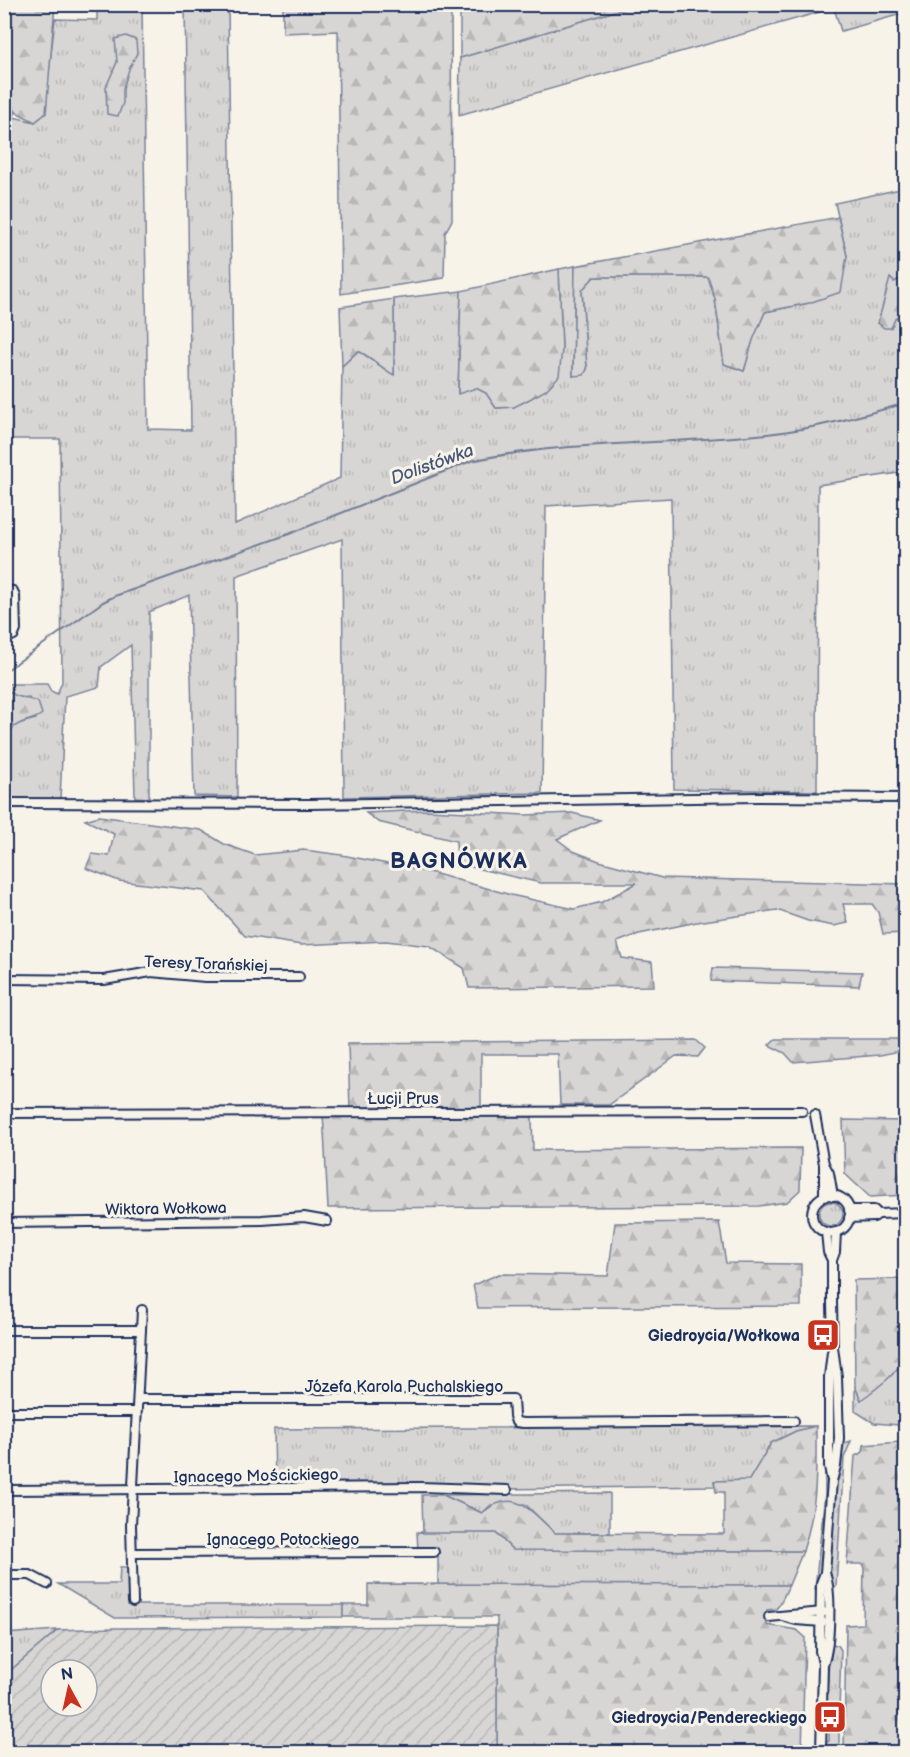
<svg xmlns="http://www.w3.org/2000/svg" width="910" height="1757" font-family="'Balsamiq Sans',sans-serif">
	<defs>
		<pattern id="grass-tufts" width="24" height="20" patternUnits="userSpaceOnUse" patternTransform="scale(1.5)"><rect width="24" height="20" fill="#d7d6d4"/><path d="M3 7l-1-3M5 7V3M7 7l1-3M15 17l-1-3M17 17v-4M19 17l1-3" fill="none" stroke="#b8b8b8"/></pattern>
		<pattern id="forest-firs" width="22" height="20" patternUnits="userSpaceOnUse" patternTransform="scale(1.5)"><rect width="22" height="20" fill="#d7d6d4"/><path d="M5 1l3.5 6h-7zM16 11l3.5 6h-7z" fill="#b8b8b8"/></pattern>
		<pattern id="garden-furrows" width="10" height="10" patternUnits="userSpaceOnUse" patternTransform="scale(1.5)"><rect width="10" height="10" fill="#d7d6d4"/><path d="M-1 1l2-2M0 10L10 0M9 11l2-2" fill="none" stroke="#b8b8b8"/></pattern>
	</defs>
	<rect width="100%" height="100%" fill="#f7f3e8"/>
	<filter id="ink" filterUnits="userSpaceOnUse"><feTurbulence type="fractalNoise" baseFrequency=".0167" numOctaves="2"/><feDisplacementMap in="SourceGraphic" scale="12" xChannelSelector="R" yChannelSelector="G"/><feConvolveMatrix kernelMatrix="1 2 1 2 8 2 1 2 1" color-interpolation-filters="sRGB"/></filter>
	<g filter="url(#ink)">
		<g fill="url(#grass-tufts)" stroke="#798299" stroke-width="1.5">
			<polygon points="803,4 807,8 820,4 905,5 905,13 841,31 834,8 459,115 460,58 635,5"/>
			<path d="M 97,5 L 142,5 L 148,429 L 191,430 L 185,5 L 228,5 L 235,524 L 340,478 L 342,366 L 358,351 C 371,357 381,369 394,374 L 394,299 L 461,291 L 458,393 L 476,388 L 486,393 L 496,408 L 514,407 L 562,350 L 559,269 L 575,266 L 573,376 L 587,369 L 582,290 L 594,277 L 709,277 L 715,299 L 724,364 L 744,371 L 753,339 L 765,312 L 809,303 L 847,256 L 835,203 L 905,188 L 905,277 L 894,282 L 891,279 L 878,323 L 895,319 L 905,309 L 905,472 L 818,485 L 817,791 L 674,789 L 671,498 L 546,506 L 542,793 L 344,797 L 342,539 L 236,576 L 237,797 L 194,796 L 189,595 L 149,612 L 149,798 L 135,797 L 131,645 L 101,667 L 99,687 L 65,696 L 60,799 L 5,800 C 5,783 0,739 14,727 C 20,722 29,721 36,719 L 29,698 C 17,697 9,696 5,684 L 47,684 L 51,691 L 57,694 L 62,682 L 60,439 L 5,439 L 4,95 L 16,112 L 13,117 L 35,122 L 46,113 L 47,90 L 55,19 L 97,20 Z"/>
			<circle cx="831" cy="1214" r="12"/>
			<polygon points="905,1352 905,1442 900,1442 899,1425 874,1423 855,1411 855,1386 861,1400 903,1361"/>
			<polygon points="824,1409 826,1411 827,1495 819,1590 815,1589 825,1493"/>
			<polygon points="816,1426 796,1431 771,1443 749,1481 714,1481 715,1486 496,1489 275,1486 274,1429"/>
			<polygon points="851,1441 844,1458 836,1586 831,1590 830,1558 834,1493 840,1451 845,1443"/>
			<polygon points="610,1493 610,1533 555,1533 525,1504 491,1505 482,1513 443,1495"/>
			<polygon points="417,1532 496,1533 513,1550 803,1551 789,1585 438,1585 438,1550 418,1550"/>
			<polygon points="120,1567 136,1567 136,1605 343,1605 343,1617 115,1618 58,1584 119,1584"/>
			<polygon points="58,1630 5,1675 5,1634"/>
			<polygon points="830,1644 838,1645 841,1650 839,1710 826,1709"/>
			<polygon points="829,1732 839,1732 839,1752 826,1752 826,1742 829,1741"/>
		</g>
		<g fill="url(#forest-firs)" stroke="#798299" stroke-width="1.5">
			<polygon points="5,4 55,5 46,113 35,122 16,112 5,95"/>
			<polygon points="460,4 635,4 635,5 460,58"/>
			<polygon points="283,5 451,5 452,220 445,233 444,278 341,294 338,31 283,33"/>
			<polygon points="126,36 136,40 137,53 129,69 123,89 123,103 118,116 107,114 106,87 117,62 115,39"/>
			<polygon points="838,217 847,256 841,292 809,303 765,312 753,340 744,371 724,364 715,299 708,277 594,277 582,290 587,369 584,375 573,376 575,266"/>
			<polygon points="559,269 562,350 559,376 546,390 526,401 514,407 496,408 486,393 476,388 458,394 461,291"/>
			<polygon points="905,277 905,309 895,319 891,328 884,328 878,323 890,278 894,282"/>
			<path d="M 394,299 L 394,375 C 381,368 372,357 358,351 L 342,366 L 340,307 Z"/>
			<path d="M 5,685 C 12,699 25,697 38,702 L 42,714 C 34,721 22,720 14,727 C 9,731 7,740 5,746 Z"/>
			<polygon points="427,810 525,815 572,813 600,820 557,839 573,851 599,861 662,878 905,884 905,933 883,934 878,912 872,904 843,904 848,923 834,926 808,921 777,910 697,922 639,934 617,942 622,958 652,962 654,986 469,988 464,968 429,946 386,941 301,945 245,936 204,891 119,881 86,868 92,854 109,856 114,834 85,820 99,816 201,830 224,844 255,855 304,850 342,855 433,873 511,895 574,909 602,902 637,883 541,883 457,864 456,841 378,822 366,813"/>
			<polygon points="713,968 862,972 859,986 711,981"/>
			<polygon points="775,1039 905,1039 905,1050 880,1055 793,1062 785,1053 769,1045"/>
			<polygon points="696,1040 705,1048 698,1057 676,1056 609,1105 560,1105 558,1054 481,1054 481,1116 532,1117 533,1150 801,1148 800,1190 787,1202 759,1206 328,1208 323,1112 350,1111 348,1043"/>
			<polygon points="843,1120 905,1121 905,1195 870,1197 845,1174"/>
			<polygon points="719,1222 726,1263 801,1264 801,1306 478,1308 473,1285 499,1274 608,1276 615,1223"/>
			<path d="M 905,1279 L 906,1352 C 899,1374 879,1386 861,1400 L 855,1386 L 854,1280 Z"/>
			<path d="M 816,1426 C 816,1473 818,1505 803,1551 L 513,1550 L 496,1533 L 423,1533 L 422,1495 L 443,1495 L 482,1513 C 515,1486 531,1511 555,1533 L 724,1534 L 724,1492 L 716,1492 L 714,1481 L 749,1480 L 771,1443 L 796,1431 Z"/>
			<polygon points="900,1442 906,1442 905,1752 844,1752 846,1625 863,1624 864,1564 847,1564 855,1456 863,1452 864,1445"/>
			<polygon points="368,1584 789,1585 780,1604 776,1609 767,1610 767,1625 797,1630 805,1637 802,1752 497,1752 497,1617 343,1617 343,1605 368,1605"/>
		</g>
		<path fill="url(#garden-furrows)" stroke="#798299" stroke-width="1.5" fill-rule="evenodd" d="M 497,1626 L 497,1752 L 5,1752 L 5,1675 L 58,1630 L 113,1628 ZM 51,1670 L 87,1670 L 87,1706 L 51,1706 Z"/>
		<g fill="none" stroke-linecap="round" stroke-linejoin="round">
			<path stroke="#727c95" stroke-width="2" d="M 4,672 L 103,602 L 115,596 L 289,534 L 471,461 C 568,440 669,445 767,434 C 815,429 860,416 906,403"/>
			<defs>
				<g id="minor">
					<polyline points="4,590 13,591 15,596 16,630 14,635 4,639"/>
					<polyline points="4,803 310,804 758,797 906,798"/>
					<polyline points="4,979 104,980 151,972 205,977 299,977"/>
					<polyline points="4,1113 802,1111"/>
					<polyline points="815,1115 824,1164 824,1197"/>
					<polyline points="824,1164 829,1173 833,1196"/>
					<circle cx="831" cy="1214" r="19"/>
					<polyline points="849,1210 874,1210 878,1214"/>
					<polyline points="849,1218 874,1217 878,1214 906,1213"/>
					<polyline points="4,1223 262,1220 304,1217 327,1221"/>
					<polyline points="826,1232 828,1252 832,1260"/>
					<polyline points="4,1330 141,1330"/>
					<polyline points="138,1399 513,1399 514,1416 516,1422 523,1423 794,1421"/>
					<polyline points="4,1412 136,1412"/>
					<polyline points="831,1477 829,1466 829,1377 832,1352"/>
					<polyline points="4,1490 421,1487 507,1490"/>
					<polyline points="132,1553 434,1552"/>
					<polyline points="4,1575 30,1575 47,1584"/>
					<polyline points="133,1602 131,1525 142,1310"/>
					<polyline points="769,1617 823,1612"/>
					<polyline points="785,1617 796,1620 822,1622"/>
					<path d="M 824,1662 C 830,1643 832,1592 825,1573"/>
					<polyline points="821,1752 823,1663 820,1651 821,1583 825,1573 832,1481 836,1466 839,1438 837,1377 833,1347 832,1303 832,1260 835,1252 836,1232"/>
				</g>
			</defs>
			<use href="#minor" stroke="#1b2f5e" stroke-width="12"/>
			<use href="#minor" stroke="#f7f3e8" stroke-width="8"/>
		</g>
	</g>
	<defs>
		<symbol id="bus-square" viewBox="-11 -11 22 22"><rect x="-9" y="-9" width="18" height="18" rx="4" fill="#c8321e" stroke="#f7f3e8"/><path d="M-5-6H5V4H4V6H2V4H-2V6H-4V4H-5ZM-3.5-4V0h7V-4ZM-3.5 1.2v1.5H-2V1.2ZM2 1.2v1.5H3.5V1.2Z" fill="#fff"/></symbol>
	</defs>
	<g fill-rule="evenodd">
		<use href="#bus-square" x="804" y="1316" width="38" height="38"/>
		<use href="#bus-square" x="811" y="1698" width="38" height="38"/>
	</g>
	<g text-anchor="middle" stroke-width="6" stroke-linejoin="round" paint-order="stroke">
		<g font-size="16" fill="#1b2f5e" stroke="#f7f3e8">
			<text transform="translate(206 963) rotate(2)" y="6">Teresy Torańskiej</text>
			<text x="403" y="1104">Łucji Prus</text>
			<text transform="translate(166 1208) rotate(-1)" y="6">Wiktora Wołkowa</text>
			<text x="404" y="1392">Józefa Karola Puchalskiego</text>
			<text transform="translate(256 1475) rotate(-1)" y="6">Ignacego Mościckiego</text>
			<text x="283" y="1545">Ignacego Potockiego</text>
		</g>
		<g font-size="16" font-weight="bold" fill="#1b2f5e" stroke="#f7f3e8" text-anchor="end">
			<text x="800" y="1341">Giedroycia/Wołkowa</text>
			<text x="807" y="1723">Giedroycia/Pendereckiego</text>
		</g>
		<g font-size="18" font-style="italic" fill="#465679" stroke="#f7f3e8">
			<text transform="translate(432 464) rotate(-20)" y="6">Dolistówka</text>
		</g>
		<g font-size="22" font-weight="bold" letter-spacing="1.5" fill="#1b2f5e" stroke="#f7f3e8">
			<text x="459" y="868">BAGNÓWKA</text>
		</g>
	</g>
	<rect width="910" height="1757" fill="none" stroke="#f7f3e8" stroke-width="24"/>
	<rect x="12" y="12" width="886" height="1733" fill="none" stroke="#1b2f5e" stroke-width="2" filter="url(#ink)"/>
	<g transform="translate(69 1688) rotate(352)"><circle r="28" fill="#f7f3e8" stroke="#9fa5b1" stroke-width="1.5"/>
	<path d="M0-4.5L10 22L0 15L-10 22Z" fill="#c8321e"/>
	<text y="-9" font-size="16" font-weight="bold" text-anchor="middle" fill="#1b2f5e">N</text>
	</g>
</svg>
